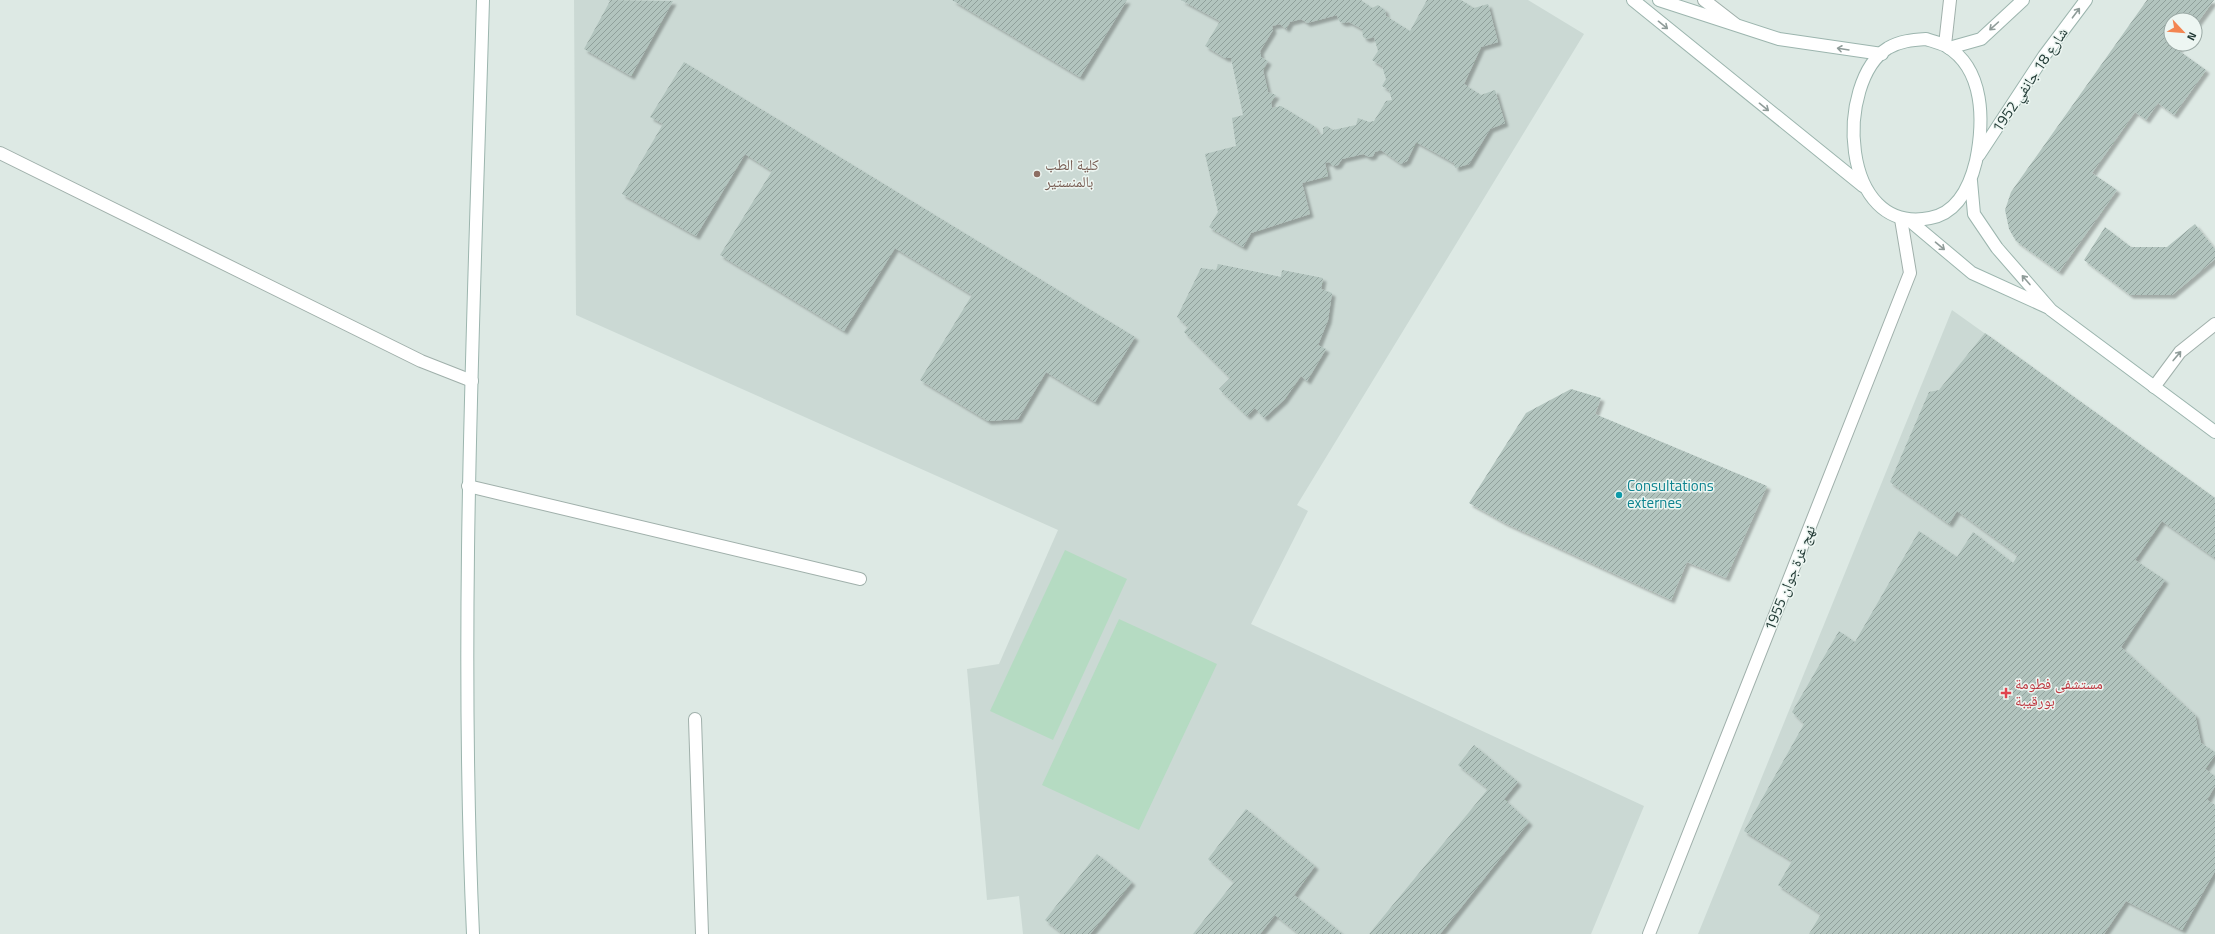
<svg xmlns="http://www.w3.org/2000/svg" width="2215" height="934" font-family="'Titillium Web','Noto Naskh Arabic',sans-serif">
	<defs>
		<pattern id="building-hatch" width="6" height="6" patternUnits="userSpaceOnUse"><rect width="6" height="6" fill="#b2c4be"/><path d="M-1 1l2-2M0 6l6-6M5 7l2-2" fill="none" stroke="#90a09b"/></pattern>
		<filter id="shadow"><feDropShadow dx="3.5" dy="3.5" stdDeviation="1" flood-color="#0004"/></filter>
	</defs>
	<rect width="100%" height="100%" fill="#dde9e4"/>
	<g fill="#cbd9d4">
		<polygon points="574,0 1528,0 1584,34 1297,505 1308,511 1251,624 1644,806 1591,934 1023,934 1019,896 987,900 967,669 999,664 1058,530 576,315"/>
		<polygon points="1952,310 2215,498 2215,934 1698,934"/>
	</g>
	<g fill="#b5dbc2">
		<polygon points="1065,550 1127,579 1053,740 990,711"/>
		<polygon points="1119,619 1217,664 1139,830 1042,785"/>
	</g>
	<g fill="url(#building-hatch)" fill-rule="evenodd" filter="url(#shadow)">
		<polygon points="608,0 673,1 631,76 584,49 610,1"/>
		<polygon points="952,0 1127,0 1080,77"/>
		<path d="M 1181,0 L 1361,0 L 1372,8 L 1378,5 L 1385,10 L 1386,16 L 1410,31 L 1427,0 L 1461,0 L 1474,8 L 1488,4 L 1498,42 L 1481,47 L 1464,84 L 1481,95 L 1495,90 L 1505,123 L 1490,129 L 1469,164 L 1455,168 L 1454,163 L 1416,142 L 1407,161 L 1401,164 L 1381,150 L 1375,152 L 1373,156 L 1369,157 L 1363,154 L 1342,159 L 1338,165 L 1333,166 L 1329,162 L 1325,163 L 1328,176 L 1302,183 L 1310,214 L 1251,233 L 1243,247 L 1209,227 L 1218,212 L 1205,154 L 1236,146 L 1232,118 L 1243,115 L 1231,58 L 1225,58 L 1205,46 L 1220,21 ZM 1337,15 L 1339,21 L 1343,23 L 1349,22 L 1362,29 L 1363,37 L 1367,39 L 1374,37 L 1378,51 L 1372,60 L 1382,66 L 1386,79 L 1382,86 L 1389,90 L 1392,100 L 1386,101 L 1374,121 L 1369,122 L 1358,118 L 1356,125 L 1333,130 L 1327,126 L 1323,128 L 1323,134 L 1319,135 L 1314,126 L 1281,106 L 1272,108 L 1271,102 L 1276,95 L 1268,92 L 1263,70 L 1268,61 L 1261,57 L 1260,51 L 1273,30 L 1272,26 L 1280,24 L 1286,29 L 1290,22 L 1301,19 L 1307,23 Z"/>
		<polygon points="2147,0 2214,0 2195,26 2195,20 2171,20 2171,44 2182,44 2178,50 2206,70 2174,115 2158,103 2146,120 2135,112 2092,173 2117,190 2059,272 2016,241 2009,229 2005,210 2011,192"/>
		<polygon points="684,62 1135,337 1095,402 1046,372 1018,419 988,421 920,380 972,295 895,248 844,331 720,255 772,171 745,154 696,236 622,194 663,124 650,117"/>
		<polygon points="2195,224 2215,249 2215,259 2172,295 2130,295 2084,260 2105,227 2131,247 2167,247"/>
		<polygon points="1218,264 1281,277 1282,270 1323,278 1321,289 1332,293 1328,320 1318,345 1326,349 1307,381 1301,376 1284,400 1264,418 1255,408 1247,416 1219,389 1230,378 1184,332 1188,327 1177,317 1201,268 1216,270"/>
		<polygon points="1985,333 2215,498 2215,558 2162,521 2135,560 2165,580 2121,647 2195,715 2201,743 2215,752 2215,755 2205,769 2215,776 2215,786 2207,800 2215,805 2215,871 2182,930 2126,901 2104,934 1809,934 1821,914 1778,885 1792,861 1744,831 1804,724 1792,712 1839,631 1855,642 1919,531 1957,557 1973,532 2013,563 2018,555 1957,511 1949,524 1890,482 1929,392 1939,390"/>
		<polygon points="1571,389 1601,398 1595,414 1767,486 1726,578 1687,562 1671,600 1505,523 1469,503 1526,413"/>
		<polygon points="1474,745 1518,782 1504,799 1529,822 1440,934 1369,934 1488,789 1458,765"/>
		<polygon points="1246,809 1315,866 1294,895 1343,934 1299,934 1275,915 1260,934 1193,934 1234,882 1208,859"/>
		<polygon points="1097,854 1132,882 1090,934 1063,934 1045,920"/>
	</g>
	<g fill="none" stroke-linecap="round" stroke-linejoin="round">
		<defs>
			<g id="service">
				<polyline points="0,153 421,361 472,381"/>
				<polyline points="695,719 702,934"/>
			</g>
			<g id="minor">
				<polyline points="1704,0 1735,24"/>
				<polyline points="1945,45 1950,0"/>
				<polyline points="2154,387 2180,352 2215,324"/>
				<polyline points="468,486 860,579"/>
				<polyline points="1649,934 1910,273 1901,219"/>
			</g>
			<g id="secondary">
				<polyline points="1633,0 1863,186"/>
				<polyline points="1659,0 1779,39 1882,54"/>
				<path d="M 1926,39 C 1932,41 1940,43 1946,46 C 1985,69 1984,122 1976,161 C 1970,186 1958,213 1930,218 C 1839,236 1835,81 1888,48 C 1900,41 1912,40 1926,39 Z"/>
				<polyline points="1949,48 1981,39 2023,0"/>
				<polyline points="1979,155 2044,56 2086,0"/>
				<polyline points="1971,181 1974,214 1997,248 2051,310 2215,432"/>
				<polyline points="1910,221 1972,273 2047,307"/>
				<path d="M 473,934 C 459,623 474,311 483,0"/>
			</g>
		</defs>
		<use href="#service" stroke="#a0b0ab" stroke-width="14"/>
		<use href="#minor" stroke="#a0b0ab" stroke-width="14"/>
		<use href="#secondary" stroke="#9cb5ae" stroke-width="14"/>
		<use href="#service" stroke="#fff" stroke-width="12"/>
		<use href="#minor" stroke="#fff" stroke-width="12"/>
		<use href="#secondary" stroke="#fff" stroke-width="12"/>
	</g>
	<defs><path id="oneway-shaft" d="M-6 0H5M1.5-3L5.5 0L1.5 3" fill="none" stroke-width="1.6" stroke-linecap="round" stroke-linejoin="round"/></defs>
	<g stroke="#8f9c99">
		<use href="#oneway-shaft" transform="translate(2076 13) rotate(-53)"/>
		<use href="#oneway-shaft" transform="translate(1663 25) rotate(39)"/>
		<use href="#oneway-shaft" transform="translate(1994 26) rotate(138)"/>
		<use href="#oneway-shaft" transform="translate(1843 49) rotate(-171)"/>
		<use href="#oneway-shaft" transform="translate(1764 107) rotate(39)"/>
		<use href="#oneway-shaft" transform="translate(1940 246) rotate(40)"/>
		<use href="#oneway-shaft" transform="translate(2026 280) rotate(-131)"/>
		<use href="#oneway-shaft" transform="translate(2177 356) rotate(-50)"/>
	</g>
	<circle fill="#8d6e63" stroke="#edf6f2" stroke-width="1.5" cx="1037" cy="174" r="4"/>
	<circle fill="#0f9aa8" stroke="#edf6f2" stroke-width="1.5" cx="1619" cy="495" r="4"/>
	<path fill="#e0444e" stroke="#edf6f2" stroke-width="1.5" d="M2004 687h4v4h4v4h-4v4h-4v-4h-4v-4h4z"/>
	<g text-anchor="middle" stroke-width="3" stroke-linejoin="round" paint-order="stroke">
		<g font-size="15" fill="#1f3833" stroke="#edf6f2">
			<text transform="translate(2030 80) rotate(-56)" y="5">شارع 18 جانفي 1952</text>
			<text transform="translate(1790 578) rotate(-68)" y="5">نهج غرة جوان 1955</text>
		</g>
		<g font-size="15" fill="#785e54" stroke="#edf6f2" text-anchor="start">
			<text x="1045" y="170">كلية الطب<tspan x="1045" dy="17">بالمنستير</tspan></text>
		</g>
		<g font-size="15" fill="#0d838f" stroke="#edf6f2" text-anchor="start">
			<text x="1627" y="491">Consultations<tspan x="1627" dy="17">externes</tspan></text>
		</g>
		<g font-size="15" fill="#be3a42" stroke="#edf6f2" text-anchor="start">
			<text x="2015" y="689">مستشفى فطومة<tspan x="2015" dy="17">بورقيبة</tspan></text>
		</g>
	</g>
	<g transform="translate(2183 32) rotate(116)"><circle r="19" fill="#edf6f2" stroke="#9baaa6"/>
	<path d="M0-3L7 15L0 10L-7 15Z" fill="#f38551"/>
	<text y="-6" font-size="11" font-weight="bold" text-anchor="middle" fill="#1f3833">N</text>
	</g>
</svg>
